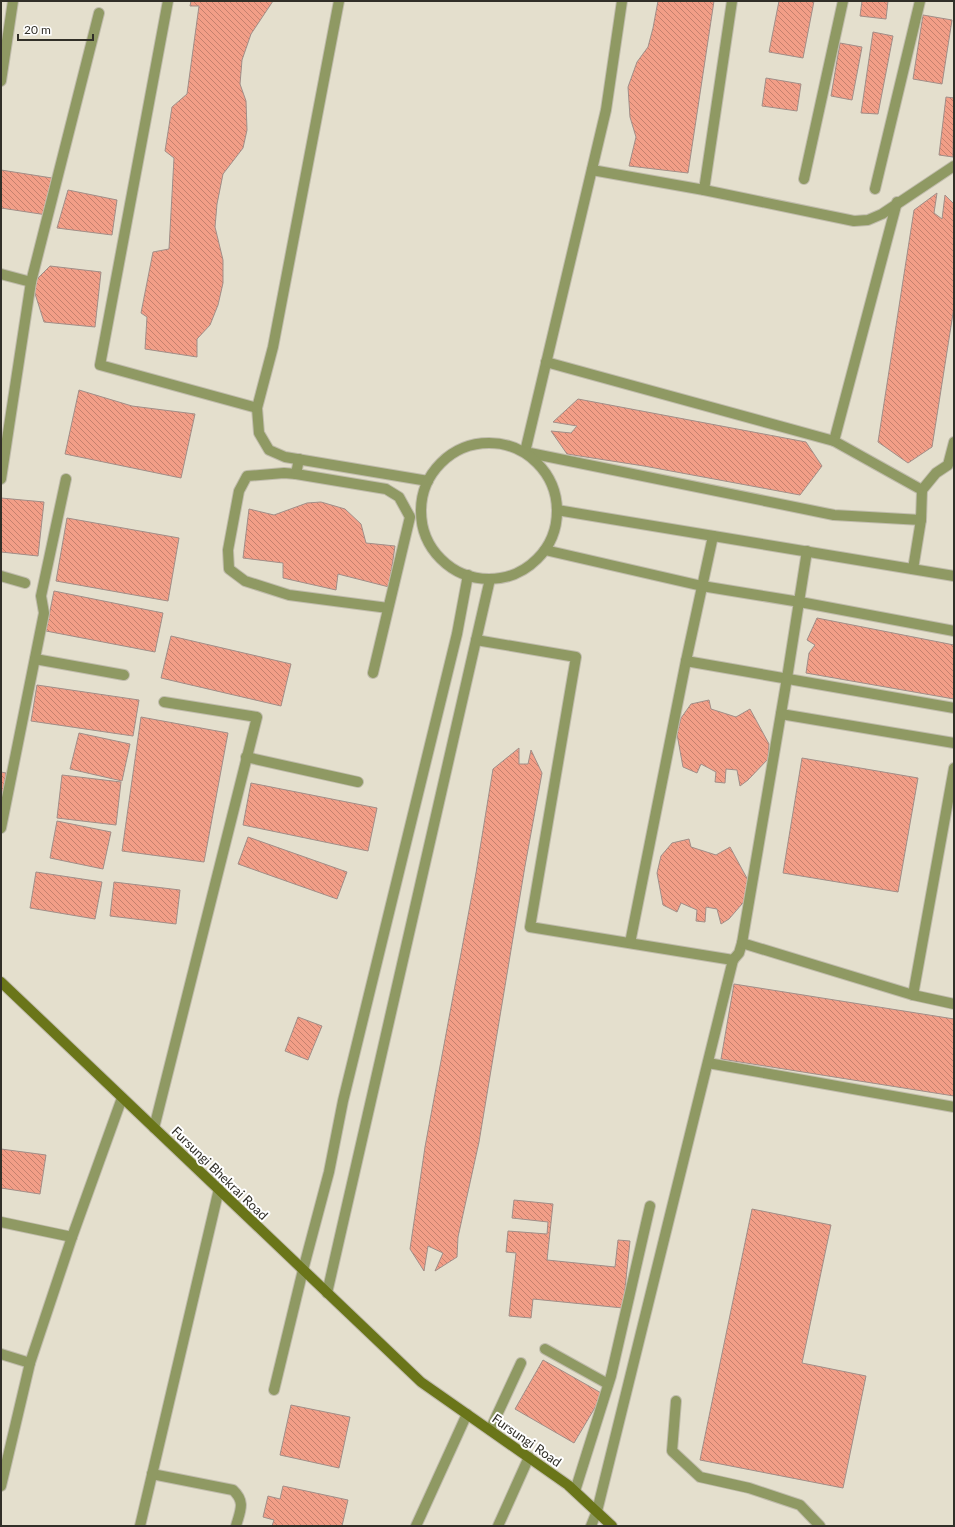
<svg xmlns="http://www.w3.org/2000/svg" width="955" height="1527" font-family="Lato,sans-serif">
	<defs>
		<pattern id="building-back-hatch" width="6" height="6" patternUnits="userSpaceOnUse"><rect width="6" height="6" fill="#f29e87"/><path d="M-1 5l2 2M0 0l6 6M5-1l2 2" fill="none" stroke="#c5816e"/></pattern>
	</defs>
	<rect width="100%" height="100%" fill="#e4dfcd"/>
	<g fill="url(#building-back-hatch)" stroke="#a18e88">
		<polygon points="191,1 273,1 251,34 242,60 240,84 246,101 247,130 243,148 223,174 217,204 215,227 223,260 223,283 218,305 210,325 197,339 197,357 145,349 147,317 141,313 153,252 169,249 174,158 165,151 172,107 187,94 199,6 190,6"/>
		<polygon points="658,1 714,1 688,173 629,166 636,137 630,117 628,87 637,62 648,47 653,28"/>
		<polygon points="779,1 814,1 803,58 769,52"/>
		<polygon points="862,1 888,1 886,19 860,16"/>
		<polygon points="923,15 952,20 942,84 913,79"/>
		<polygon points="873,32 893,36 878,114 861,113"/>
		<polygon points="840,43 862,47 852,100 831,96"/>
		<polygon points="766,78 801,84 797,111 762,106"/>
		<polygon points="946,97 954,98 953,157 939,155"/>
		<polygon points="1,170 52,178 47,215 1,208"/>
		<polygon points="68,190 117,200 112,235 57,228"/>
		<polygon points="937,193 934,213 942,219 945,195 954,204 954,307 932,447 908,463 878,442 914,210"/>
		<polygon points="50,266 101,272 95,327 44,322 32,284"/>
		<polygon points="79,390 132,406 195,414 181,478 65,454"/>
		<polygon points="578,399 806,442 822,466 800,495 644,466 567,454 551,431 571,433 577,426 553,422"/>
		<polygon points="1,498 44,502 38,556 1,552"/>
		<polygon points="321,502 345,509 361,524 366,543 395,546 389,587 338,574 336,590 283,578 283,563 243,558 249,509 274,515 307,503"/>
		<polygon points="67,518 179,538 168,601 56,581"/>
		<polygon points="54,591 163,613 155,652 46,631"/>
		<polygon points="817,618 954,645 954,699 806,673 809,653 815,645 807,640"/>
		<polygon points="171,636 291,664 281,706 161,678"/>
		<polygon points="37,685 139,700 133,736 31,721"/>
		<polygon points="709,700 711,709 736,717 750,709 769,744 768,759 748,780 740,786 737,770 726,769 725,783 715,782 716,772 701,764 697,773 683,767 677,734 681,718 691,704"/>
		<polygon points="141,717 228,733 204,862 122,851"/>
		<polygon points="79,733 130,744 122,781 70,769"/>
		<polygon points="519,748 519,764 528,764 531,750 542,773 525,866 479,1142 458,1237 457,1257 435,1271 443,1253 428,1246 424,1271 410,1249 425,1147 476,873 493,769"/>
		<polygon points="802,758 918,778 898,892 783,873"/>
		<polygon points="1,772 6,773 1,806"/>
		<polygon points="62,775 121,782 116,825 57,818"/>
		<polygon points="251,783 377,808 368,851 243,825"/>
		<polygon points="57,821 111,832 103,869 50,858"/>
		<polygon points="248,837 347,872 337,899 238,864"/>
		<polygon points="689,839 691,847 716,855 730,847 749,882 748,897 729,919 721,924 717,909 706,907 705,922 696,921 697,910 681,903 677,912 663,905 657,873 661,856 672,843"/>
		<polygon points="36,872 102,882 95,919 30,908"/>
		<polygon points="114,882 180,890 176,924 110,916"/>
		<polygon points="734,984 954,1019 954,1096 721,1059"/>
		<polygon points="298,1017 322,1026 308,1060 285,1051"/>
		<polygon points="1,1149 46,1155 40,1194 1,1188"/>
		<polygon points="514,1200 553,1204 547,1260 615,1267 618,1240 630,1241 623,1308 533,1299 531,1318 509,1316 516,1253 506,1252 508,1231 547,1234 548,1222 512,1218"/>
		<polygon points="752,1209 831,1225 802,1363 866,1376 843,1488 700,1460"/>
		<polygon points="543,1360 603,1394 574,1443 515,1409"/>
		<polygon points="291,1405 350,1417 339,1468 280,1455"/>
		<polygon points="283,1486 348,1500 342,1526 272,1526 274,1520 263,1517 268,1496 280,1499"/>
	</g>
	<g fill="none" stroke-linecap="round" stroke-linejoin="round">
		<defs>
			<g id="lane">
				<polyline points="274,1390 303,1270"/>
				<polyline points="676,1401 672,1451 700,1477 749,1488 800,1505 820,1526"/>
				<polyline points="490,1430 521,1363"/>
			</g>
			<g id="street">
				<polyline points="168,1 100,365 257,408"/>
				<polyline points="339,1 273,347 257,408 259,433 269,450 285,457 428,481"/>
				<polyline points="622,1 606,110 525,452 834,515 921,520 922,490"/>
				<polyline points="1,81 13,1"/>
				<polyline points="592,170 704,190 854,221 868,220 882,214 954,166"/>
				<polyline points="804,179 843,1"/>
				<polyline points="875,189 920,1"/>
				<polyline points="704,190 732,1"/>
				<polyline points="897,202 834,441 922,490 936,473 948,465 954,442"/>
				<polyline points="1,274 31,282"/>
				<polyline points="546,362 834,441"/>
				<circle cx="489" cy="511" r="68"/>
				<polyline points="299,459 296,474 284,473 247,476 239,491 228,550 229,569 245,581 289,595 388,608"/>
				<polyline points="296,474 386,489 399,497 410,517 373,673"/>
				<polyline points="1,479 31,282 99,13"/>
				<polyline points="557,510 954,576"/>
				<polyline points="713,536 686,661 954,708"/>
				<polyline points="545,550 702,586 800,602 954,631"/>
				<polyline points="913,569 921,520"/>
				<polyline points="1,576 25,583"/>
				<polyline points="476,640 576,657 530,927 733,960 739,953 742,943 787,678 807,551"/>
				<polyline points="35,659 124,675"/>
				<polyline points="781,714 954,743"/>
				<polyline points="246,757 358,782"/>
				<polyline points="1,828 44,613 41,596 66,479"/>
				<polyline points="630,943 686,661"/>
				<polyline points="742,943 913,995 954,1004"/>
				<polyline points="913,995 954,768"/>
				<polyline points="708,1063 954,1107"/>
				<polyline points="154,1128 257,717 164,702"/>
				<polyline points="1,1222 72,1237"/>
				<polyline points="303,1270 329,1172 343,1101 457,634 468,575"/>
				<polyline points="327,1293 490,579"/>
				<polyline points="545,1349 608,1384"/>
				<polyline points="1,1354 30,1363"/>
				<path d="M 152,1474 L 233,1490 C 246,1502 240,1511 236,1526"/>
				<polyline points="1,1486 30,1363 72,1237 122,1098"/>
				<polyline points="575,1491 611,1376 650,1206"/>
				<polyline points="140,1526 219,1189"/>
				<polyline points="416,1526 467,1414"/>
				<polyline points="498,1526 529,1457"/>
				<polyline points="591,1526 597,1511 733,960"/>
			</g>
			<polyline id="secondary" points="1,982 421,1382 568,1485 612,1526"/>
		</defs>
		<use href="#lane" stroke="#c0bcac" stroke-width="12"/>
		<use href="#street" stroke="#c0bcac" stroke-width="12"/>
		<use href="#secondary" stroke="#c0bcac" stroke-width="12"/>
		<use href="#lane" stroke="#8f9963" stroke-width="10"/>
		<use href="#street" stroke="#8f9963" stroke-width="10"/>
		<use href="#secondary" stroke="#6a7519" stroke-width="10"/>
	</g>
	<g text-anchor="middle" stroke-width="4" stroke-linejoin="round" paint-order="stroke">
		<g font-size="13" fill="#312f28" stroke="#fff">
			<text transform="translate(220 1173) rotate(44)" y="5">Fursungi Bhekrai Road</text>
			<text transform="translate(527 1440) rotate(35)" y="5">Fursungi Road</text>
		</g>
	</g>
	<rect width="955" height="1527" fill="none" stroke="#312f28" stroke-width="4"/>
	<path d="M18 34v6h75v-6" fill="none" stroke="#312f28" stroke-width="2"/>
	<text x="24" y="34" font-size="12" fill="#312f28" stroke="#ffffff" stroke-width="3" paint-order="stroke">20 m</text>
</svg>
